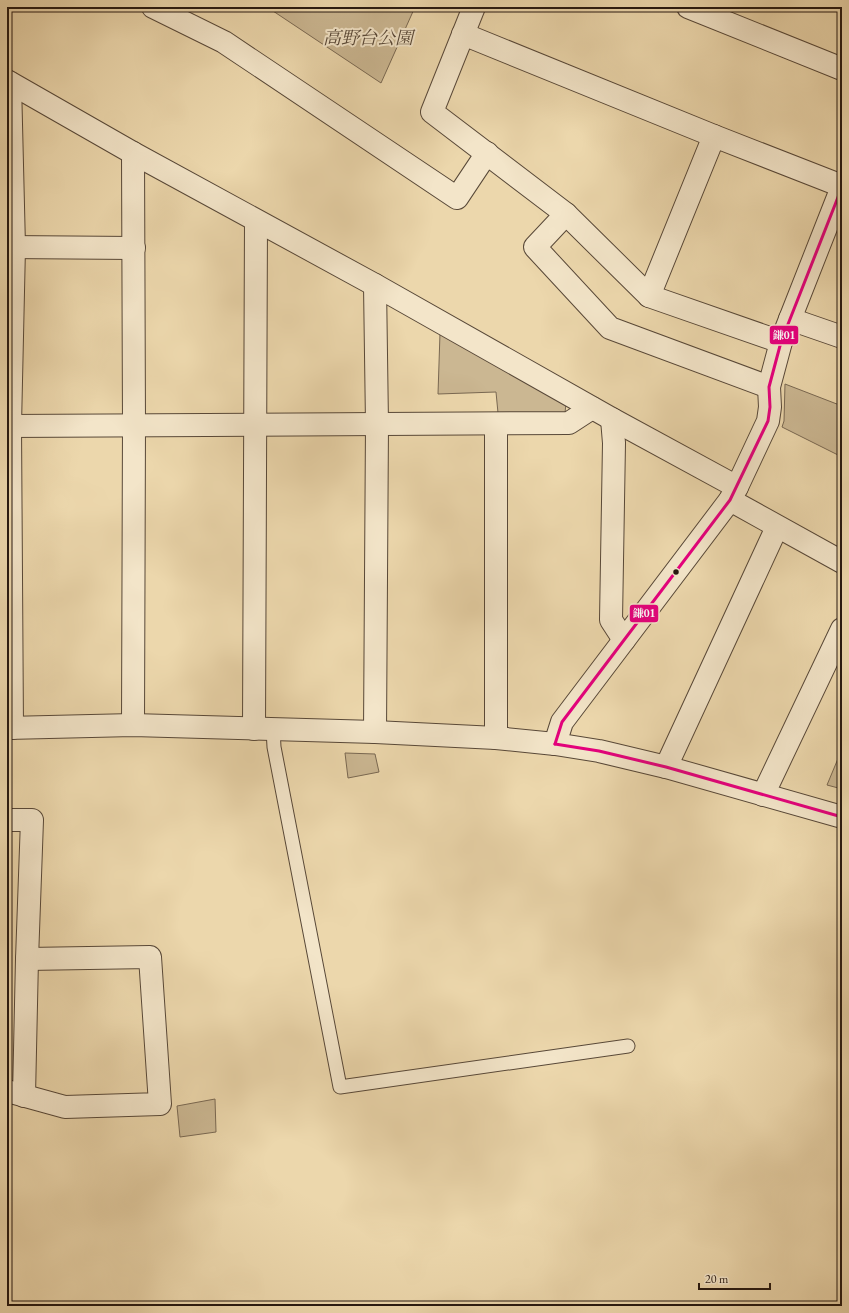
<svg xmlns="http://www.w3.org/2000/svg" width="849" height="1313" font-family="'EB Garamond','Noto Serif JP',serif">
	<rect width="100%" height="100%" fill="#ecd7ac"/>
	<filter id="stains"><feTurbulence type="fractalNoise" baseFrequency=".005" numOctaves="4"/><feColorMatrix values="0 0 0 0 .2 0 0 0 0 .09 0 0 0 0 .02 0 0 0 .5 -.17"/></filter>
	<radialGradient id="worn" r=".72"><stop offset=".6" stop-color="#630" stop-opacity="0"/><stop offset="1" stop-color="#630" stop-opacity=".3"/></radialGradient>
	<g fill="#cbb792" stroke="#796852">
		<polygon points="267,7 415,7 381,83"/>
		<polygon points="440,333 566,403 565,413 498,413 496,392 438,394"/>
		<polygon points="785,384 842,406 842,457 782,427 784,421"/>
		<polygon points="842,749 842,789 827,785"/>
		<polygon points="345,753 375,754 379,772 348,778"/>
		<polygon points="215,1099 216,1132 180,1137 177,1106"/>
	</g>
	<g fill="none" stroke-linecap="round" stroke-linejoin="round">
		<defs>
			<polyline id="service" points="273,729 274,747 340,1087 628,1046"/>
			<g id="minor">
				<polyline points="153,7 224,42 457,198 487,153"/>
				<polyline points="474,7 432,112 566,214 649,296 781,342"/>
				<polyline points="688,7 842,69"/>
				<polyline points="463,34 714,136 842,186"/>
				<polyline points="7,81 133,153 375,285 612,419 737,487"/>
				<polyline points="10,83 14,247 10,426 12,728"/>
				<polyline points="566,214 535,247 610,328 769,387"/>
				<polyline points="7,247 134,248"/>
				<polyline points="375,285 377,424 375,732"/>
				<polyline points="649,296 714,136"/>
				<polyline points="790,319 842,337"/>
				<polyline points="612,419 614,443 611,620 624,640"/>
				<polyline points="496,424 496,738"/>
				<polyline points="7,426 569,423 592,408"/>
				<polyline points="730,500 842,562"/>
				<polyline points="133,725 134,425 133,153"/>
				<polyline points="254,729 256,221"/>
				<polyline points="666,767 777,527"/>
				<polyline points="763,795 842,629"/>
				<polyline points="7,820 32,820 27,959 24,1096"/>
				<polyline points="7,1091 65,1107 160,1104 150,957 27,959"/>
			</g>
			<g id="tertiary">
				<polyline points="7,728 133,725 375,732 496,738 555,744 599,751 666,767 842,817"/>
				<polyline points="555,744 562,722 730,500 737,487 768,421 770,407 769,387 781,342 842,187"/>
			</g>
		</defs>
		<use href="#service" stroke="#584838" stroke-width="15"/>
		<use href="#minor" stroke="#584838" stroke-width="24"/>
		<use href="#tertiary" stroke="#584838" stroke-width="24"/>
		<use href="#service" stroke="#f3e5c9" stroke-width="13"/>
		<use href="#minor" stroke="#f3e5c9" stroke-width="22"/>
		<use href="#tertiary" stroke="#f3e5c9" stroke-width="22"/>
		<defs>
			<g id="bus-1">
				<polyline points="555,744 562,722 730,500 768,421 770,407 769,387 781,342 842,187"/>
				<polyline points="555,744 599,751 666,767 842,817"/>
			</g>
		</defs>
		<use href="#bus-1" stroke="#f3e5c9" stroke-width="6"/>
		<use href="#bus-1" stroke="#e5007d" stroke-width="3"/>
	</g>
	<circle fill="#271911" stroke="#f3e5c9" stroke-width="1.5" cx="676" cy="572" r="3.5"/>
	<g text-anchor="middle" stroke-width="4" stroke-linejoin="round" paint-order="stroke">
		<g font-size="18" font-style="italic" fill="#584838" stroke="#f3e5c9">
			<text x="368" y="44">高野台公園</text>
		</g>
	</g>
	<g stroke="#f3e5c9" stroke-width="1.5">
		<rect x="769" y="325" width="30" height="20" rx="4" fill="#e5007d"/>
		<rect x="629" y="604" width="30" height="19" rx="4" fill="#e5007d"/>
	</g>
	<g font-size="11" text-anchor="middle" font-weight="bold" fill="#fff">
		<text x="784" y="339">鎌01</text>
		<text x="644" y="617">鎌01</text>
	</g>
	<rect width="849" height="1313" fill="none" stroke="#ecd7ac" stroke-width="24"/>
	<rect x="8" y="8" width="833" height="1297" fill="none" stroke="#271911" stroke-width="2"/>
	<rect x="12" y="12" width="825" height="1289" fill="none" stroke="#271911"/>
	<path d="M699 1283v6h71v-6" fill="none" stroke="#271911" stroke-width="2"/>
	<text x="705" y="1283" font-size="12" fill="#271911" stroke="#f3e5c9" stroke-width="3" paint-order="stroke">20 m</text>
	<rect width="100%" height="100%" filter="url(#stains)"/>
	<rect width="100%" height="100%" fill="url(#worn)"/>
</svg>
